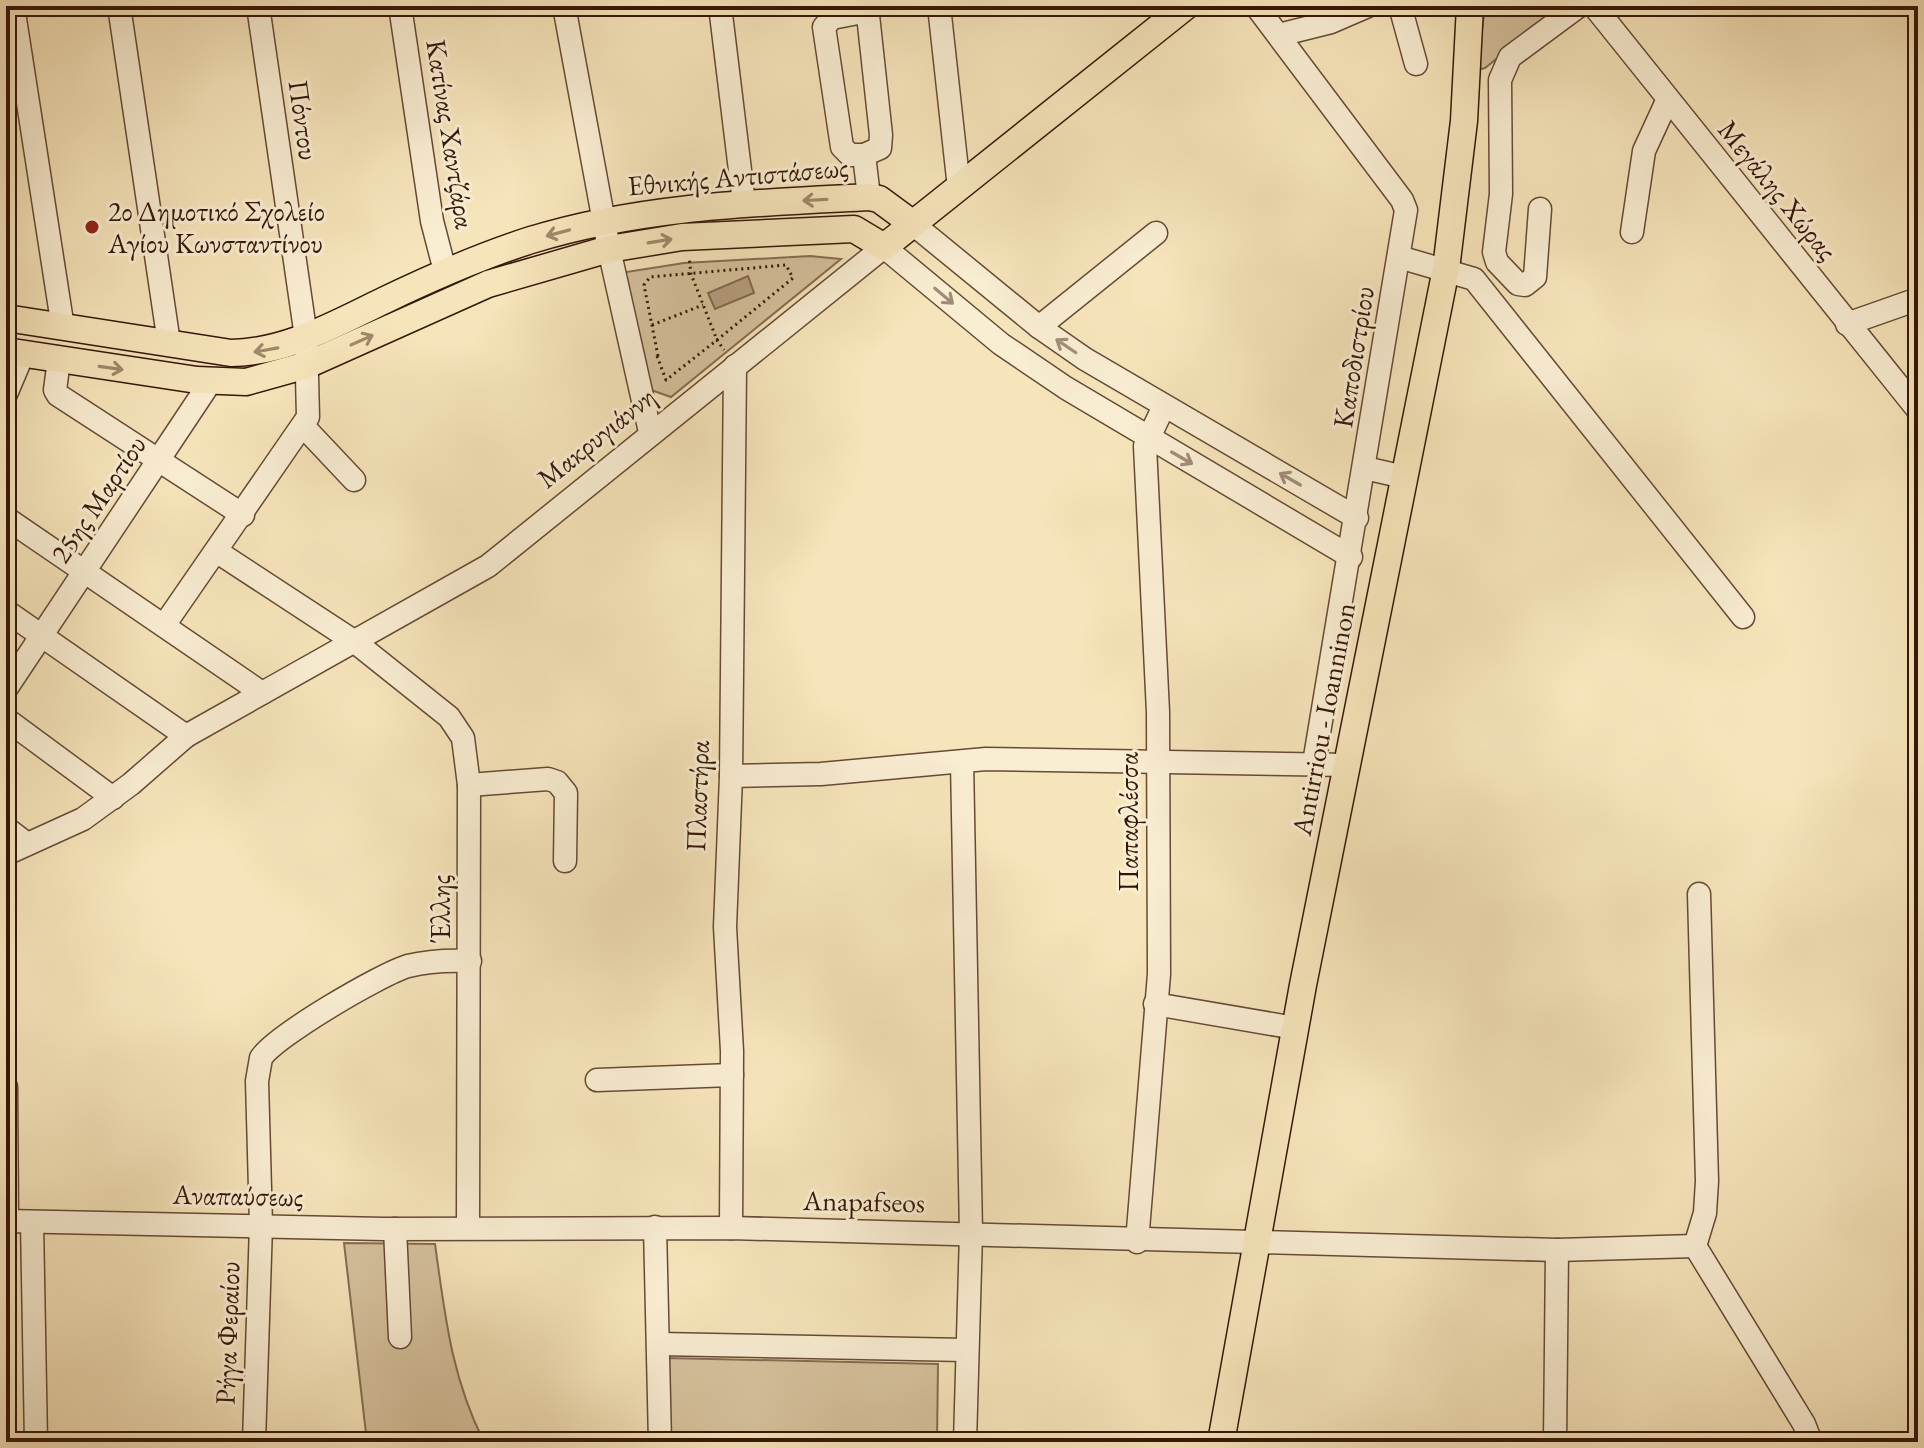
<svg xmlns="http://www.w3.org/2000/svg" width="1924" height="1448" font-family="'EB Garamond',serif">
	<rect width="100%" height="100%" fill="#f6e4ba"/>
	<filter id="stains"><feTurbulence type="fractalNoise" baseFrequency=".0025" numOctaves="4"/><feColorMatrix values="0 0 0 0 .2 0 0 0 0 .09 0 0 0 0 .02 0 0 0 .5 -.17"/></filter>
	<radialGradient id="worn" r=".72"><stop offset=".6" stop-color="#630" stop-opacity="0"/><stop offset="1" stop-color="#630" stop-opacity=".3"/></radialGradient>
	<g fill="#d5c19c" stroke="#866c52" stroke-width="2">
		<polygon points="1485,6 1563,6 1485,68 1477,70"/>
		<polygon points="810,256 841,259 671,397 648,389 620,273 684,263"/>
		<path d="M 344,1243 L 435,1244 C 445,1315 451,1376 484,1442 L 367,1442 Z"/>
		<polygon points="667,1358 938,1364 937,1442 666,1442"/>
	</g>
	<polygon fill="#b59e7d" stroke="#82684e" stroke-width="2" points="748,276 754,293 715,309 708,293"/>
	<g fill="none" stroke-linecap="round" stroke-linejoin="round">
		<defs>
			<g id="minor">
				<polyline points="13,6 63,328"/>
				<polyline points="119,6 169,343"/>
				<polyline points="400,6 432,221 445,271"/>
				<polyline points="564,6 609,249 650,432"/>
				<polyline points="720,6 744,203"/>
				<polyline points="867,6 881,135 880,148 864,155 869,197"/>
				<polyline points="939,6 959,188"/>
				<polyline points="1256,6 1402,200 1406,210 1314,763"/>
				<polyline points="1400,6 1416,64"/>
				<polyline points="1594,6 1918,410"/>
				<polyline points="1279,35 1331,22 1368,6"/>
				<polyline points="864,155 850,155 842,147 824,27 832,18 868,11"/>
				<polyline points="1540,209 1535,277 1525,285 1518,284 1497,262 1494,252 1501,194 1500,80 1510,57 1579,6"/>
				<polyline points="913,224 1039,327 1085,359 1357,518"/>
				<polyline points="1632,232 1644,151 1667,101"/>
				<polyline points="1399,257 1474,279 1743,617"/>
				<polyline points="1847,324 1918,299"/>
				<polyline points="1039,327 1156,233"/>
				<polyline points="59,360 55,390 58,395 243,515"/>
				<polyline points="6,394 23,354"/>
				<polyline points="304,427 354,480"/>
				<polyline points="1365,468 1404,477"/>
				<polyline points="6,518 262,693"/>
				<polyline points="216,551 355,642 449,717 463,738 469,785 468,1227"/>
				<polyline points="6,611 186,736"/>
				<polyline points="165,624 308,417 306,337 258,6"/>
				<polyline points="6,689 211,381"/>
				<polyline points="6,719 113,798"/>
				<polyline points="962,762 971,1233 965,1442"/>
				<polyline points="731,776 821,774 986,759 1347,765"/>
				<polyline points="469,785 548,779 557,782 566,793 565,861"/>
				<polyline points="6,828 27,844"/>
				<polyline points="6,854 83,819 131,784 186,736 488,566 884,247 1001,344 1066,388 1351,557"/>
				<polyline points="1155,1004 1295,1028"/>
				<polyline points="597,1080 732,1075"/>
				<polyline points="6,1087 7,1221"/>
				<polyline points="6,1221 384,1229 731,1228 1557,1250 1695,1246"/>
				<polyline points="32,1222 36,1442"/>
				<polyline points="655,1227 660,1442"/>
				<polyline points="731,1228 732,1051 725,927 731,776 735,366"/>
				<polyline points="395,1229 400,1337"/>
				<polyline points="1137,1242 1159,974 1158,712 1145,446 1164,406"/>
				<polyline points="1695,1246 1705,1213 1707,1181 1699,894"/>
				<polyline points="1695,1246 1804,1424 1811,1442"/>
				<polyline points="659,1344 965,1350"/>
				<path d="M 254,1442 L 261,1225 L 257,1081 L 261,1058 C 275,1036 381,974 408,966 C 428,961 449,960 470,961"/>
				<polyline points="1555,1442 1557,1250"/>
			</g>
			<g id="major">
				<path d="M 6,318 L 231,353 C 287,352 335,324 385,300 C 433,277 481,256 531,240 C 641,206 754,203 869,197 L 879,199 L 913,224"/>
				<polyline points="6,351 197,380 246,382 307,365 488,284 609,249 682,237 854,229 884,247 1186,6"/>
				<polyline points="1221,1442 1303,985 1446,269 1464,121 1470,6"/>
			</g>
		</defs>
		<use href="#minor" stroke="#664a34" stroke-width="25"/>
		<use href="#major" stroke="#361707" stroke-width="29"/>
		<g stroke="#361707" stroke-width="3" stroke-dasharray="2 4" stroke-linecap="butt">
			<polyline points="652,325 703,305"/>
			<polyline points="657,356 666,380 717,340 724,350"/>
			<polyline points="658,356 644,285 650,277 786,265 793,278 717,340 691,274 689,257"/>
		</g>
		<use href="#minor" stroke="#f9edd2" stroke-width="22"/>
		<use href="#major" stroke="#f6e4ba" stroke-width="26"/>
	</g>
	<defs><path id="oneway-shaft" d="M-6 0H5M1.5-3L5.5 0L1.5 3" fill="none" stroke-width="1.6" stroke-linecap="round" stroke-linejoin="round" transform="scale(2)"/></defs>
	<g stroke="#a08869">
		<use href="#oneway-shaft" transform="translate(815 200) rotate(177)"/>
		<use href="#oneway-shaft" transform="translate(558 233) rotate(165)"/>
		<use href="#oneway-shaft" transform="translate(660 241) rotate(-9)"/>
		<use href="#oneway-shaft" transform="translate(362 340) rotate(-24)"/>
		<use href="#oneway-shaft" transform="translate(266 350) rotate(170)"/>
		<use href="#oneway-shaft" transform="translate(111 368) rotate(8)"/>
	</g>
	<g stroke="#a18d77">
		<use href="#oneway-shaft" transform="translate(944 296) rotate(40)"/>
		<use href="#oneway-shaft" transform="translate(1066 346) rotate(-146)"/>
		<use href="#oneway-shaft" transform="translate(1182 458) rotate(30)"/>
		<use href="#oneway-shaft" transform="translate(1290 479) rotate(-150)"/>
	</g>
	<circle fill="#8f2418" stroke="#f9edd2" stroke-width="3" cx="92" cy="227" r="8"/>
	<g text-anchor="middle" stroke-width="6" stroke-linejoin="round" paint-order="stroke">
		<g font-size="28" fill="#361707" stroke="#f9edd2">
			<text transform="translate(304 120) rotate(82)" y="10">Πόντου</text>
			<text transform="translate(451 134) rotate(81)" y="10">Κατίνας Χαντζάρα</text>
			<text transform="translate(738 176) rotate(-5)" y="10">Εθνικής Αντιστάσεως</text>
			<text transform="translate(1778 190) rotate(51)" y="10">Μεγάλης Χώρας</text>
			<text transform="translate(1353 357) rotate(-81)" y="10">Καποδιστρίου</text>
			<text transform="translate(596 437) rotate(-39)" y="10">Μακρυγιάννη</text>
			<text transform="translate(98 499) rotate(-56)" y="10">25ης Μαρτίου</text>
			<text transform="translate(1323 719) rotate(-79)" y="10">Antirriou - Ioanninon</text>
			<text transform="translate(697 796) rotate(-88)" y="10">Πλαστήρα</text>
			<text transform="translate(1128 822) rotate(-90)" y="10">Παπαφλέσσα</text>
			<text transform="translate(440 909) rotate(-90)" y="10">Έλλης</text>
			<text transform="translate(238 1195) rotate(1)" y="10">Αναπαύσεως</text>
			<text transform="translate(864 1201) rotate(1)" y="10">Anapafseos</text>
			<text transform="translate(227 1333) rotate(-88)" y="10">Ρήγα Φεραίου</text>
		</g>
		<g font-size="28" fill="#361707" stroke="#f9edd2" text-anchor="start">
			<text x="108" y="221">2ο Δημοτικό Σχολείο<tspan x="108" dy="32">Αγίου Κωνσταντίνου</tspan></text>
		</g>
	</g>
	<rect width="1924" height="1448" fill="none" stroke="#f6e4ba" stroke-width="32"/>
	<rect x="8" y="8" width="1908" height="1432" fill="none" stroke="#361707" stroke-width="4"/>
	<rect x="16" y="16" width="1892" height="1416" fill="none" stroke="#361707" stroke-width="2"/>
	<rect width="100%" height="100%" filter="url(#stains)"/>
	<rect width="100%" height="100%" fill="url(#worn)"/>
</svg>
